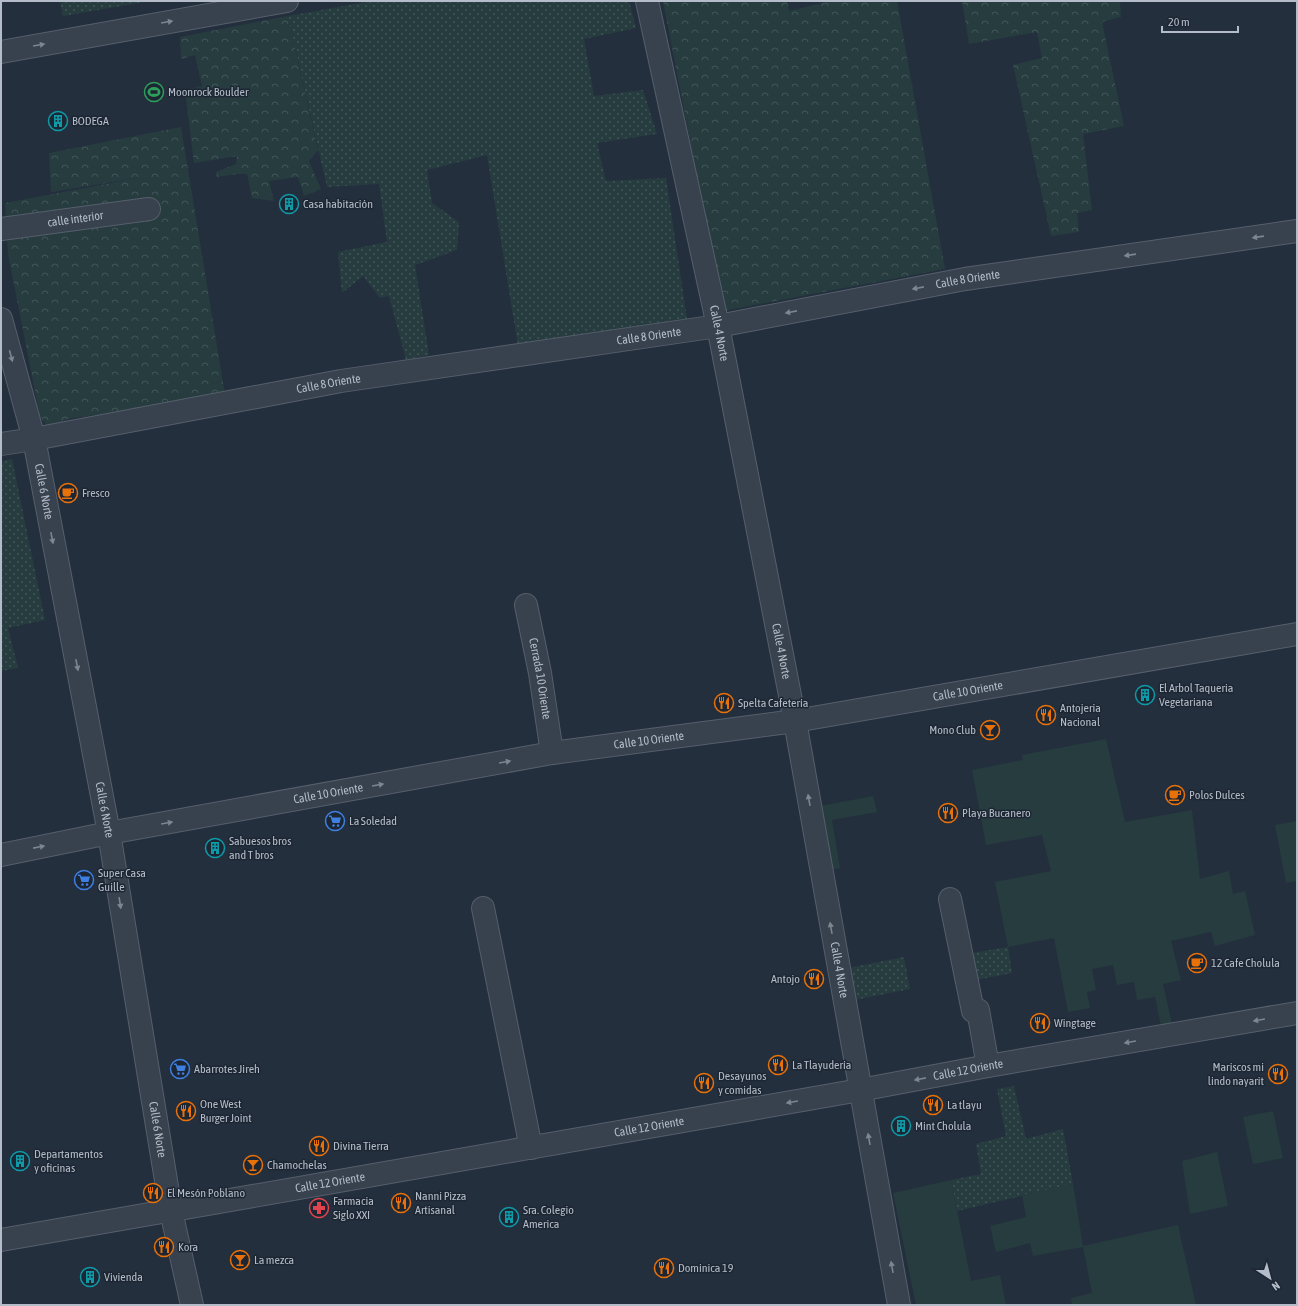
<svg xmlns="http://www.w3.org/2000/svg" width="1298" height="1306" font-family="'Asap Condensed',sans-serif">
	<defs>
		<pattern id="grass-dots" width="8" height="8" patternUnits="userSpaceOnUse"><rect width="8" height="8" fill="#263c3f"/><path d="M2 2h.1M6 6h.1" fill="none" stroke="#435659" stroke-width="1.8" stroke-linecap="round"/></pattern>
		<pattern id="park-crowns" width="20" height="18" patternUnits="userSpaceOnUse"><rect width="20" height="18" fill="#263c3f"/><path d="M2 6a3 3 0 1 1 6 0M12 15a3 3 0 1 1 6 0" fill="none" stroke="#435659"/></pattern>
	</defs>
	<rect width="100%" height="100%" fill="#242f3e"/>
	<g fill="url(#grass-dots)">
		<polygon points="60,1 150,1 63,16"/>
		<polygon points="371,1 629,1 636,28 584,39 594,96 643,90 657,134 597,143 606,181 666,178 687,319 518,346 487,155 427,170 432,203 459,222 457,250 415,265 429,355 406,360 389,296 380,298 363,276 342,293 338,252 387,242 379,184 327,187 288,16"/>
		<polygon points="12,459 45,620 8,628 18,668 1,671 1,461"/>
		<polygon points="1008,947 1012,973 976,980 972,953"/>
		<polygon points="904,957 910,989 855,1000 848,968"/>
		<polygon points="1014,1086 1026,1139 1063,1129 1073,1184 957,1211 951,1180 981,1174 976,1144 1006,1136 997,1089"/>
	</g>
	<g fill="url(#park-crowns)">
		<polygon points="663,1 787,1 789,11 831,1 897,1 945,269 723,311"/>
		<polygon points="962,1 1120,1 1121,17 1102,22 1124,126 1083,134 1092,210 1077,213 1079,232 1051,236 1013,65 1042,58 1037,32 969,44"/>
		<polygon points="288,16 318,150 309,161 321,189 304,196 298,177 269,181 274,201 252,198 247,174 237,174 217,177 216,172 236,164 237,156 194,163 185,90 202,86 195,55 181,59 180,37"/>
		<polygon points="181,127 225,395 68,419 49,428 40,417 8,254 5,203 143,177 51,192 49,153"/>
	</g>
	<g fill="#263c3f">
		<polygon points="1106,739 1125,822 1192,810 1200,879 1229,871 1233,894 1245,891 1255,935 1215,946 1211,932 1171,941 1181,980 1163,984 1172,1024 1161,1026 1155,997 1137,1000 1134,982 1117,985 1113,965 1092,969 1096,990 1087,992 1090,1008 1068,1012 1054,938 1008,947 995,882 1051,871 1042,835 986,845 972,770 1023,760 1022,755"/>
		<polygon points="873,796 877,812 832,820 840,868 831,870 820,806"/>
		<polygon points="1297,821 1297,881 1286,883 1275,825"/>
		<polygon points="1273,1111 1283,1158 1253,1164 1243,1117"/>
		<polygon points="1217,1152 1228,1206 1190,1214 1182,1161"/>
		<polygon points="951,1180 971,1281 1000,1275 1006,1305 916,1305 893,1193"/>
		<polygon points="1073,1184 1083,1246 1178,1225 1196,1305 1072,1305 1071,1298 1092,1293 1083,1247 1033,1256 1030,1243 996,1252 990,1226 1026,1217 1022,1195"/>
	</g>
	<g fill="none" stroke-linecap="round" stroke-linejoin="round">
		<defs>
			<g id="minor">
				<path id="s1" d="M 647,1 L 718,326 L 795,721 L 899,1305"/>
				<polyline points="1,52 287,1"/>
				<path id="s2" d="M 1,229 L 149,209"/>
				<path id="s3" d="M 1,319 L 34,439 L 109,833 L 171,1211 L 192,1305"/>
				<path id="s4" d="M 1,444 L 34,439 L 341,381 L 718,326 L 965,279 L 1297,231"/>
				<path id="s5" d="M 526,605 L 540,673 L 552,753"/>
				<path id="s6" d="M 1,855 L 109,833 L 552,753 L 795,721 L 1297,634"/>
				<polyline points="950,899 973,1011 978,1010 988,1066"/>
				<polyline points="483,908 531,1148"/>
				<path id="s7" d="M 1,1240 L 860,1090 L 988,1066 L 1297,1013"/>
			</g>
		</defs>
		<use href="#minor" stroke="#565f6c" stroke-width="24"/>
		<use href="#minor" stroke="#38414e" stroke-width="22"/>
	</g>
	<defs><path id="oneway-solid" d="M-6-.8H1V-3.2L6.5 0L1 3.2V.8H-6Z"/></defs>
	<g fill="#7c8592">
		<use href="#oneway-solid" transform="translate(167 22) rotate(-10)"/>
		<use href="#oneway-solid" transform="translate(39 45) rotate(-10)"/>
		<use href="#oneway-solid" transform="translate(1258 237) rotate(172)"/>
		<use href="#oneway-solid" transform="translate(1130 255) rotate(172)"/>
		<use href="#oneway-solid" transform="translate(918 288) rotate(169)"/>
		<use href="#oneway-solid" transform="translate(791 312) rotate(169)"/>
		<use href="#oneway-solid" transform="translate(11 356) rotate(75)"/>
		<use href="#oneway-solid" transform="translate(52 538) rotate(79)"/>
		<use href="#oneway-solid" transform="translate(77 665) rotate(79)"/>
		<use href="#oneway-solid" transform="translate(505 762) rotate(-10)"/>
		<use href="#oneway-solid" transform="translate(378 785) rotate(-10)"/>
		<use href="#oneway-solid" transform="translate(809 800) rotate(-100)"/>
		<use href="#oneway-solid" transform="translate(167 823) rotate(-10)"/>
		<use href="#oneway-solid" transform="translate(39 847) rotate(-11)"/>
		<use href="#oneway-solid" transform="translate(120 903) rotate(81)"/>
		<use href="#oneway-solid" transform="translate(831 928) rotate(-100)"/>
		<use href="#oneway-solid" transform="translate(1259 1020) rotate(170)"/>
		<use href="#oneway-solid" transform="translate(1130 1042) rotate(170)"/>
		<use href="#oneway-solid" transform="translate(920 1079) rotate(169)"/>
		<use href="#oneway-solid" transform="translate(792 1102) rotate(170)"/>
		<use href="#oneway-solid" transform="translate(869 1139) rotate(-100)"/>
		<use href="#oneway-solid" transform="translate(892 1267) rotate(-100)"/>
	</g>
	<defs>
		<symbol id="stadium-ring" viewBox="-11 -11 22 22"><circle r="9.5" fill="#1d2633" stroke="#2e9e5b" stroke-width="1.5"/><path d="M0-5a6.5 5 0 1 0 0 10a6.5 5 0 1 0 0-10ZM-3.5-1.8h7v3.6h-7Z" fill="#2e9e5b"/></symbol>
		<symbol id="building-ring" viewBox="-11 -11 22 22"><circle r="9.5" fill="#1d2633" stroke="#0f9aa8" stroke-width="1.5"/><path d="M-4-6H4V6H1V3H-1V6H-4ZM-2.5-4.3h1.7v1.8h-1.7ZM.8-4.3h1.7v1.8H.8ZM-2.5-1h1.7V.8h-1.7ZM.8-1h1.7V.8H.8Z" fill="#0f9aa8"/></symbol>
		<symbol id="cafe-ring" viewBox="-11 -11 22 22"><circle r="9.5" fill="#1d2633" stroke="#e8710a" stroke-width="1.5"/><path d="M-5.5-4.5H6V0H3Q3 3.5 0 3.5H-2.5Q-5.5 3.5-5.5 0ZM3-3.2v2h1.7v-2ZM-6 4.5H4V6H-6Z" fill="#e8710a"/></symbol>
		<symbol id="restaurant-ring" viewBox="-11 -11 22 22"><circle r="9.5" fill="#1d2633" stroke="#e8710a" stroke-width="1.5"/><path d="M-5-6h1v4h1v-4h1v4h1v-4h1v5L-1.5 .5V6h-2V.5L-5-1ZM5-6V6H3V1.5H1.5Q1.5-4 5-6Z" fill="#e8710a"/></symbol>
		<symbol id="bar-ring" viewBox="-11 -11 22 22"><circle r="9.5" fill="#1d2633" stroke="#e8710a" stroke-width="1.5"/><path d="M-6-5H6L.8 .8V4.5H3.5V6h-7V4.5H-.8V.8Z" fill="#e8710a"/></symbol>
		<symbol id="supermarket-ring" viewBox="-11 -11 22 22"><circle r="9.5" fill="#1d2633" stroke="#3f7fe0" stroke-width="1.5"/><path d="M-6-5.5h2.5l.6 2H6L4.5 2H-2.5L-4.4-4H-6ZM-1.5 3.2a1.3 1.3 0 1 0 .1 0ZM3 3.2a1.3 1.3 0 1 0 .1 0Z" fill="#3f7fe0"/></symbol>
		<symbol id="pharmacy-ring" viewBox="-11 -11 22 22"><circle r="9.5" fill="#1d2633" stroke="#e0444e" stroke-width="1.5"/><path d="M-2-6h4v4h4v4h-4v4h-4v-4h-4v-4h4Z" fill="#e0444e"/></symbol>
	</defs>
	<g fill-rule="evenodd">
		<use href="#stadium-ring" x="143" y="81" width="22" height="22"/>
		<use href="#building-ring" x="47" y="110" width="22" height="22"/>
		<use href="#building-ring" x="278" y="193" width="22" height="22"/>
		<use href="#cafe-ring" x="57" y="482" width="22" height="22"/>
		<use href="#building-ring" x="1134" y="684" width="22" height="22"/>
		<use href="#restaurant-ring" x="713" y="692" width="22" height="22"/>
		<use href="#restaurant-ring" x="1035" y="704" width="22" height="22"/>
		<use href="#bar-ring" x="979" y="719" width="22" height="22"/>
		<use href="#cafe-ring" x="1164" y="784" width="22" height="22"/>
		<use href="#restaurant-ring" x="937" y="802" width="22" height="22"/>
		<use href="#supermarket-ring" x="324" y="810" width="22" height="22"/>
		<use href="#building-ring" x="204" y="837" width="22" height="22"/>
		<use href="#supermarket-ring" x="73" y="869" width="22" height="22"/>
		<use href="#cafe-ring" x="1186" y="952" width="22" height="22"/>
		<use href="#restaurant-ring" x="803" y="968" width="22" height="22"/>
		<use href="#restaurant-ring" x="1029" y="1012" width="22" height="22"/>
		<use href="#restaurant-ring" x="767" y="1054" width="22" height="22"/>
		<use href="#supermarket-ring" x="169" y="1058" width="22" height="22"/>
		<use href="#restaurant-ring" x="1267" y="1063" width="22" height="22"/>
		<use href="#restaurant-ring" x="693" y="1072" width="22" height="22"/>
		<use href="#restaurant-ring" x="922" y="1094" width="22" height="22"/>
		<use href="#restaurant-ring" x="175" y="1100" width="22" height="22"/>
		<use href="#building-ring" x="890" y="1115" width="22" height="22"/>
		<use href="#restaurant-ring" x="308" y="1135" width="22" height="22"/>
		<use href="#building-ring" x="9" y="1150" width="22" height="22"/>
		<use href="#bar-ring" x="242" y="1154" width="22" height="22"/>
		<use href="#restaurant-ring" x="142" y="1182" width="22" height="22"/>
		<use href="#restaurant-ring" x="390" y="1192" width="22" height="22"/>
		<use href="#pharmacy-ring" x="308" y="1197" width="22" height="22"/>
		<use href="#building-ring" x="498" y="1206" width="22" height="22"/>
		<use href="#restaurant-ring" x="153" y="1236" width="22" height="22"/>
		<use href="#bar-ring" x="229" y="1249" width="22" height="22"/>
		<use href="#restaurant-ring" x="653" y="1257" width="22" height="22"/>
		<use href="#building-ring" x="79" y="1266" width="22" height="22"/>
	</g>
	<g text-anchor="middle" stroke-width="3" stroke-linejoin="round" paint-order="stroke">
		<g font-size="12" fill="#b4bcc9" stroke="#1d2633" text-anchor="start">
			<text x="168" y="96">Moonrock Boulder</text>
			<text x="72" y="125">BODEGA</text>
			<text x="303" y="208">Casa habitación</text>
			<text x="82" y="497">Fresco</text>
			<text x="1159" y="692">El Arbol Taqueria<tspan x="1159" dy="14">Vegetariana</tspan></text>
			<text x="738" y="707">Spelta Cafetería</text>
			<text x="1060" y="712">Antojeria<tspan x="1060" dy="14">Nacional</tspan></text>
			<text x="976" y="734" text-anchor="end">Mono Club</text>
			<text x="1189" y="799">Polos Dulces</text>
			<text x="962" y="817">Playa Bucanero</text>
			<text x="349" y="825">La Soledad</text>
			<text x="229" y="845">Sabuesos bros<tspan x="229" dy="14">and T bros</tspan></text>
			<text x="98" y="877">Super Casa<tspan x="98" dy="14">Guille</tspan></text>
			<text x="1211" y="967">12 Cafe Cholula</text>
			<text x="800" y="983" text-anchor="end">Antojo</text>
			<text x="1054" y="1027">Wingtage</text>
			<text x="792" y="1069">La Tlayudería</text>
			<text x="1264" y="1071" text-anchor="end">Mariscos mi<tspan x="1264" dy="14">lindo nayarit</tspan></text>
			<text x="194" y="1073">Abarrotes Jireh</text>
			<text x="718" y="1080">Desayunos<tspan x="718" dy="14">y comidas</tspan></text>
			<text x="200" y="1108">One West<tspan x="200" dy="14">Burger Joint</tspan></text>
			<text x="947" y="1109">La tlayu</text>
			<text x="915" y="1130">Mint Cholula</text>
			<text x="333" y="1150">Divina Tierra</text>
			<text x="34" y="1158">Departamentos<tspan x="34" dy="14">y oficinas</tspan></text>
			<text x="267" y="1169">Chamochelas</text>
			<text x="167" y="1197">El Mesón Poblano</text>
			<text x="415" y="1200">Nanni Pizza<tspan x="415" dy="14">Artisanal</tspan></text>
			<text x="333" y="1205">Farmacia<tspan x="333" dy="14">Siglo XXI</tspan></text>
			<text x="523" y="1214">Sra. Colegio<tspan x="523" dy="14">America</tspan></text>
			<text x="178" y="1251">Kora</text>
			<text x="254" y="1264">La mezca</text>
			<text x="678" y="1272">Dominica 19</text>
			<text x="104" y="1281">Vivienda</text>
		</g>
		<g font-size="12" fill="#b4bcc9" stroke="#1d2633">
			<text dy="4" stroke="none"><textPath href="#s2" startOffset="75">calle interior</textPath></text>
			<text dy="4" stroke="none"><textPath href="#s4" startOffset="981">Calle 8 Oriente</textPath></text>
			<text dy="4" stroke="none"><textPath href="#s1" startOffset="340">Calle 4 Norte</textPath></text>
			<text dy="4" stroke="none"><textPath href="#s4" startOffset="657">Calle 8 Oriente</textPath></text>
			<text dy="4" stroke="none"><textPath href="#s4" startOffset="333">Calle 8 Oriente</textPath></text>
			<text dy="4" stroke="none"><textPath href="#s3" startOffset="178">Calle 6 Norte</textPath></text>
			<text dy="4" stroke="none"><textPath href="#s1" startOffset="664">Calle 4 Norte</textPath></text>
			<text dy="4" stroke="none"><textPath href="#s5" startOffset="75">Cerrada 10 Oriente</textPath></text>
			<text dy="4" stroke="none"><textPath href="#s6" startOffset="981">Calle 10 Oriente</textPath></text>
			<text dy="4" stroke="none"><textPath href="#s6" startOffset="658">Calle 10 Oriente</textPath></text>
			<text dy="4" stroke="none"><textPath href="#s6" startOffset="333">Calle 10 Oriente</textPath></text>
			<text dy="4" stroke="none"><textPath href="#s3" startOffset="502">Calle 6 Norte</textPath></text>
			<text dy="4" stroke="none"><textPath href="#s1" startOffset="988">Calle 4 Norte</textPath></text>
			<text dy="4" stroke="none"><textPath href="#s7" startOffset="982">Calle 12 Oriente</textPath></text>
			<text dy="4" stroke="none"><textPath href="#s7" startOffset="658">Calle 12 Oriente</textPath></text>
			<text dy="4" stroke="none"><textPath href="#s3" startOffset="826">Calle 6 Norte</textPath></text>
			<text dy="4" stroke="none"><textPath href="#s7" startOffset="334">Calle 12 Oriente</textPath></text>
		</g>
	</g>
	<rect width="1298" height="1306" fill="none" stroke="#b4bcc9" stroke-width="4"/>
	<g transform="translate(1270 1278) rotate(144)" stroke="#1d2633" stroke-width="3" paint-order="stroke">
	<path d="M0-3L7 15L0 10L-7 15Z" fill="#b4bcc9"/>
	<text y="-6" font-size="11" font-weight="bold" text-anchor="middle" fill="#b4bcc9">N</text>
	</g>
	<path d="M1162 26v6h76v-6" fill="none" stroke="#b4bcc9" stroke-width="2"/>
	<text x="1168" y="26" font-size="12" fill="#b4bcc9" stroke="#1d2633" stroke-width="3" paint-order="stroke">20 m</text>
</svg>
